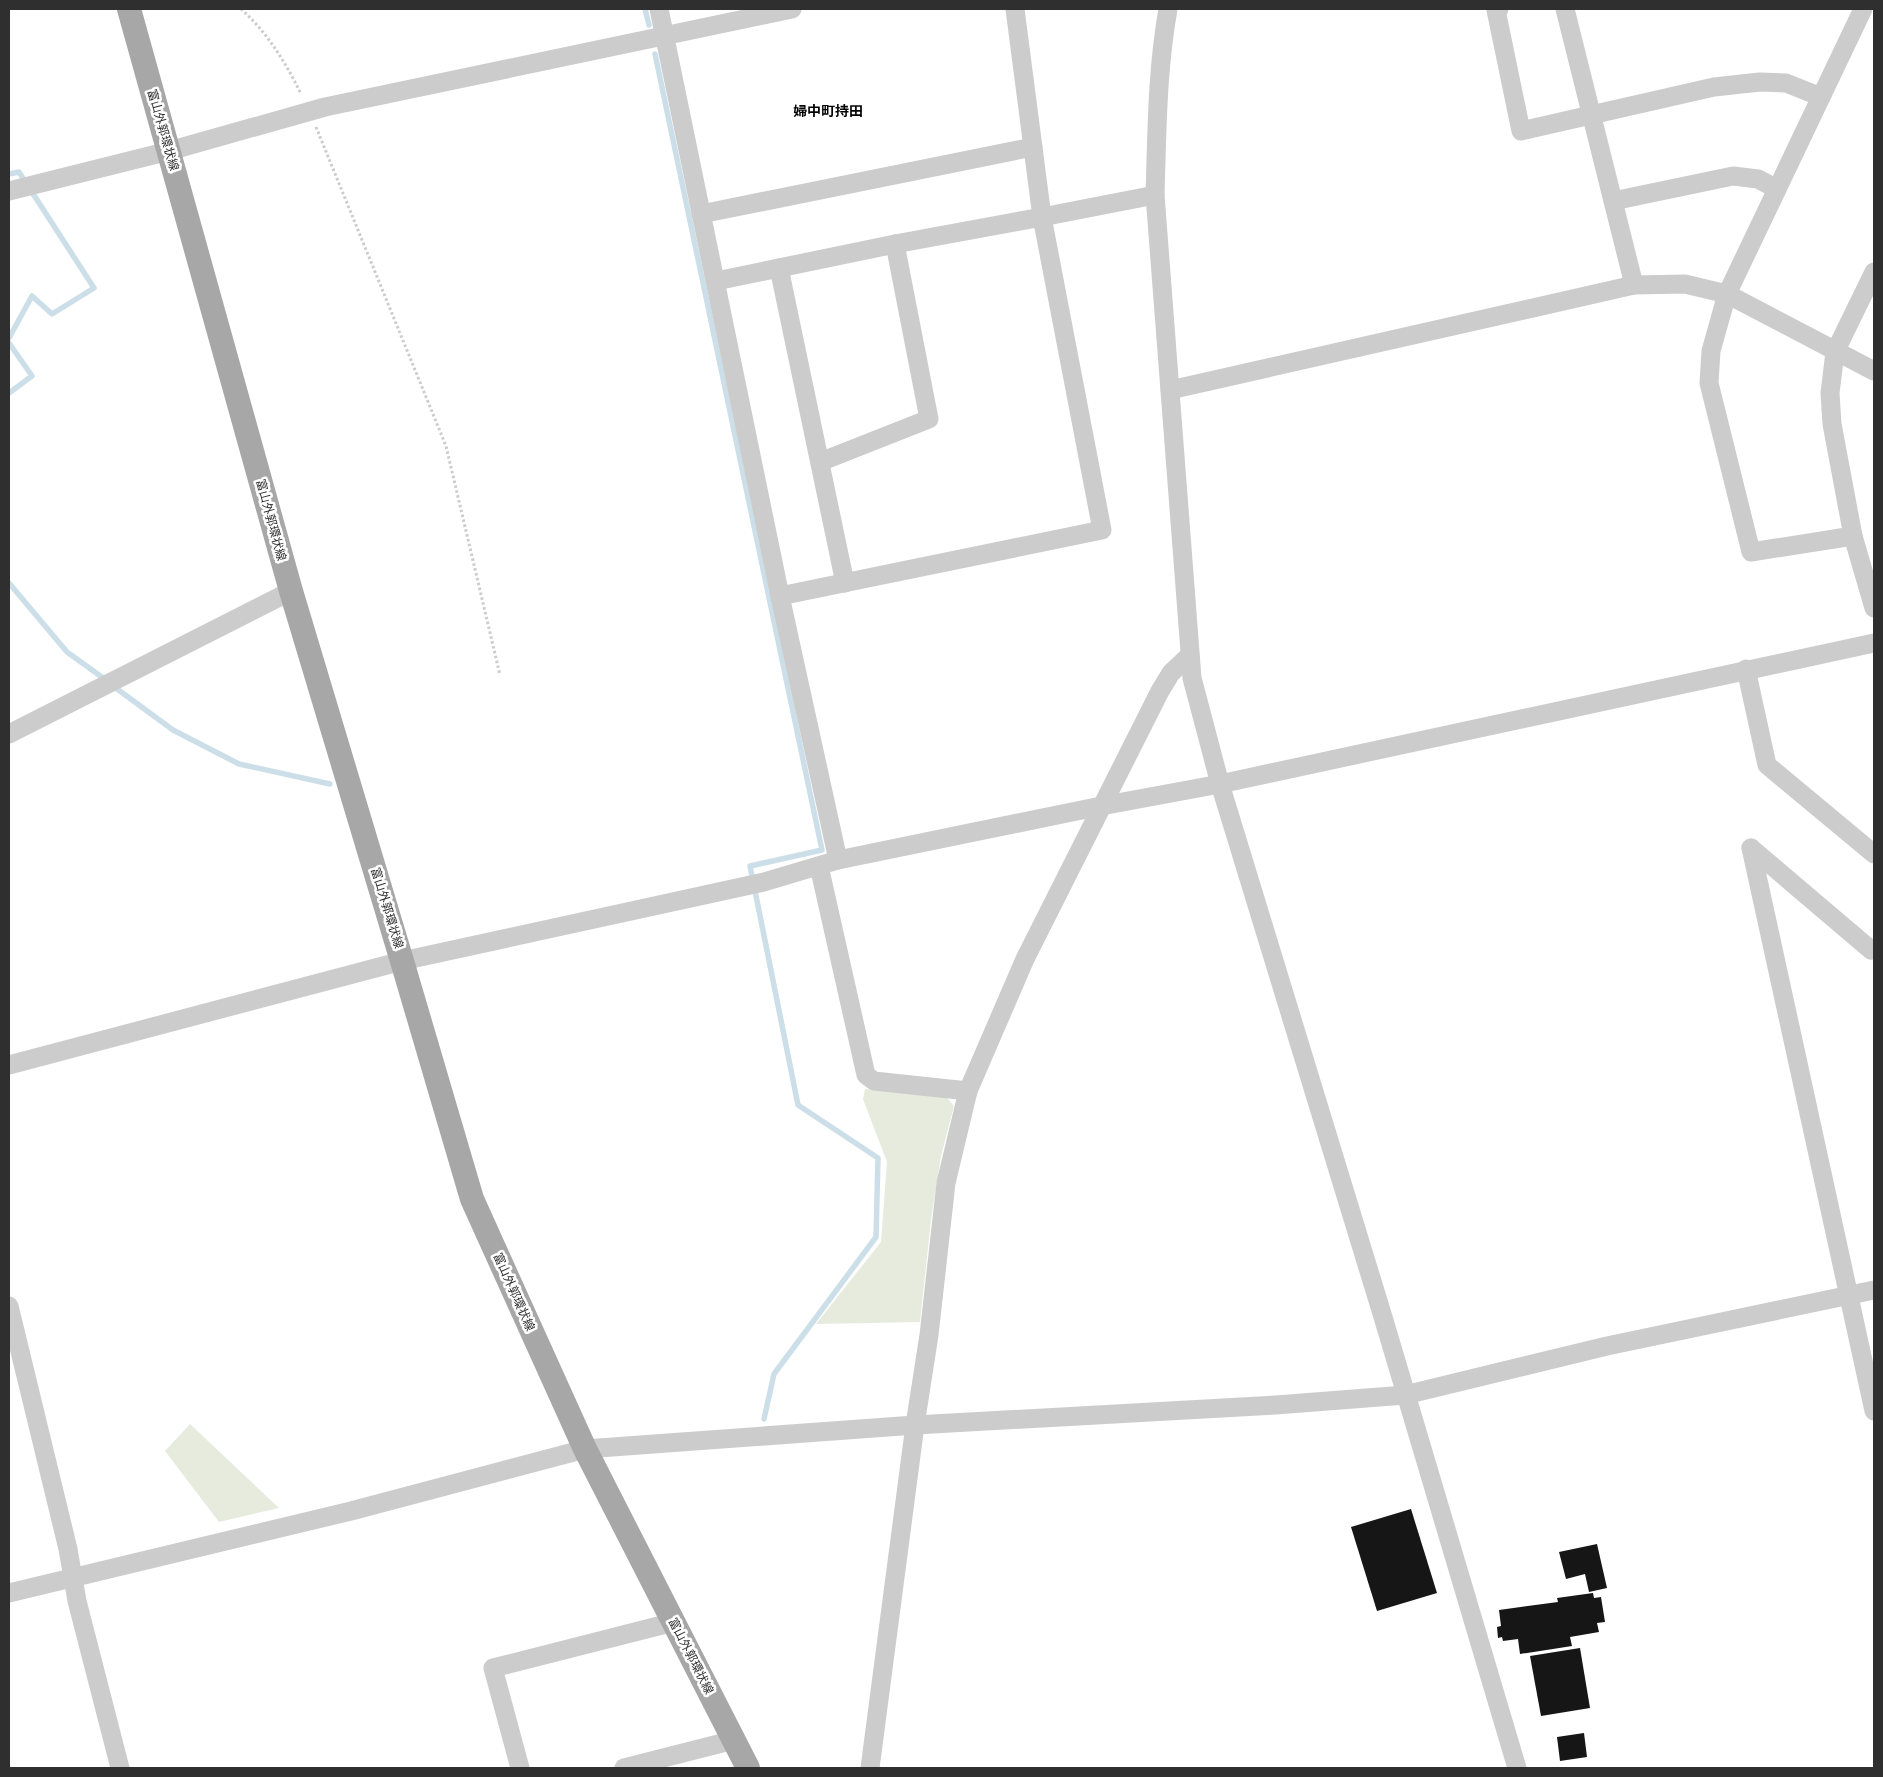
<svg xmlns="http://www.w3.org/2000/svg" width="1883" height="1777" font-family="Arial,'Noto Sans JP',sans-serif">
	<rect width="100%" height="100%" fill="#fff"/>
	<g fill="#e6ebde">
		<polygon points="865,1089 944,1094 954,1106 941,1156 931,1220 920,1322 816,1324 881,1242 887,1162 863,1099"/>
		<polygon points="190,1424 279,1508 219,1522 165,1451"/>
	</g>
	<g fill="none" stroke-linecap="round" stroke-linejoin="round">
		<g stroke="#ccdfe9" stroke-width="5.5">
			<polyline points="645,9 649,25"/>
			<polyline points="655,54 822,850 750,866 798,1105 878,1158 876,1237 774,1374 764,1419"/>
			<polyline points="9,174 19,172 94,288 52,314 32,296 9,338"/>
			<polyline points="9,343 32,376 9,393"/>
			<polyline points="9,583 67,652 106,680"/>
			<polyline points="113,686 173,730 239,764 330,784"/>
		</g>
	</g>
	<g fill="#161616">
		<polygon points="1411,1509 1437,1593 1377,1611 1351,1527"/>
		<polygon points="1597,1544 1607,1588 1589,1592 1585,1574 1566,1579 1559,1552"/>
		<polygon points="1593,1593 1594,1598 1601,1597 1605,1622 1597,1623 1599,1632 1570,1637 1572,1646 1520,1654 1518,1639 1503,1641 1502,1637 1498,1638 1497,1627 1501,1626 1499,1610 1558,1602 1557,1598"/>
		<polygon points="1580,1648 1590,1708 1541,1716 1530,1656"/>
		<polygon points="1584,1733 1587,1757 1560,1761 1557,1737"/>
	</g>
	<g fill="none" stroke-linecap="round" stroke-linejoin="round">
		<g stroke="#ccc" stroke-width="3" stroke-dasharray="2.5 2.5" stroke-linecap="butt">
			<path d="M 241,9 C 267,32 286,63 301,94"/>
			<polyline points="316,127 446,446 500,675"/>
		</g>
		<g stroke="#ccc" stroke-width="19">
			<polyline points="659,9 780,596 838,860"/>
			<polyline points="1015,9 1042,217 1155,195"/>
			<path d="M 1168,9 C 1157,70 1157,133 1155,195 L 1192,678 L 1220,784 L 1383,1317 L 1517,1768"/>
			<polyline points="1499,9 1496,10 1521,131 1714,87 1760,82 1786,83 1821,97"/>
			<polyline points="1565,9 1634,285"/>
			<polyline points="9,191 169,151 325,107 792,9"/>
			<polyline points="1613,201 1733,176 1758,179 1777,189"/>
			<polyline points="701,214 1033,147"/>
			<polyline points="779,268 845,583"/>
			<polyline points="1874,272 1835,352 1830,393 1832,424 1853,536 1874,608"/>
			<polyline points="716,281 895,244 1042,217 1102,530 780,596"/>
			<polyline points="1170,390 1634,285 1685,284 1727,294 1874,371"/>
			<polyline points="820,462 929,419 895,244"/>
			<polyline points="1853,536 1751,552 1709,383 1711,351 1727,294 1863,9"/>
			<polyline points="1746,669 1767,765 1874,854"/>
			<polyline points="9,734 291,591"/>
			<polyline points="1751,848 1874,1411"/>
			<polyline points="1751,848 1871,950 1874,948"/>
			<polyline points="819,866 866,1075 874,1081 968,1091"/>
			<polyline points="9,1065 402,961 764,882 838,860 1101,806 1220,784 1874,643"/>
			<polyline points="9,1306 68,1549 77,1601 120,1768"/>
			<polyline points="9,1593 351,1511 585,1449 915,1425 1276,1405 1405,1395 1607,1346 1874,1290"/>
			<polyline points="520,1768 493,1668 674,1622"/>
			<polyline points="624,1768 734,1740"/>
			<polyline points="870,1768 915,1425 929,1335 946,1183 968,1091 1025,959 1160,691 1171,673 1190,655"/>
		</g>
		<polyline stroke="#a7a7a7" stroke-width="24" points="129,9 291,591 402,961 472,1199 585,1449 748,1768"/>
	</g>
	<g text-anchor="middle" stroke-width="5" stroke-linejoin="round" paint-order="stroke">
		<g font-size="12" fill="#2f2f2f" stroke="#fff">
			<text transform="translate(163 130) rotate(74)" y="4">富山外郭環状線</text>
			<text transform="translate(271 520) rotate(75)" y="4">富山外郭環状線</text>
			<text transform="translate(387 908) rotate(73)" y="4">富山外郭環状線</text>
			<text transform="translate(514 1292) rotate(66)" y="4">富山外郭環状線</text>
			<text transform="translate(691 1656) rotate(63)" y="4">富山外郭環状線</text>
		</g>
		<g font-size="14" font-weight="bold" fill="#000" stroke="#fff">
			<text x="828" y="116">婦中町持田</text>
		</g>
	</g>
	<rect width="1883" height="1777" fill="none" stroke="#2f2f2f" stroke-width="20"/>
</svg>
